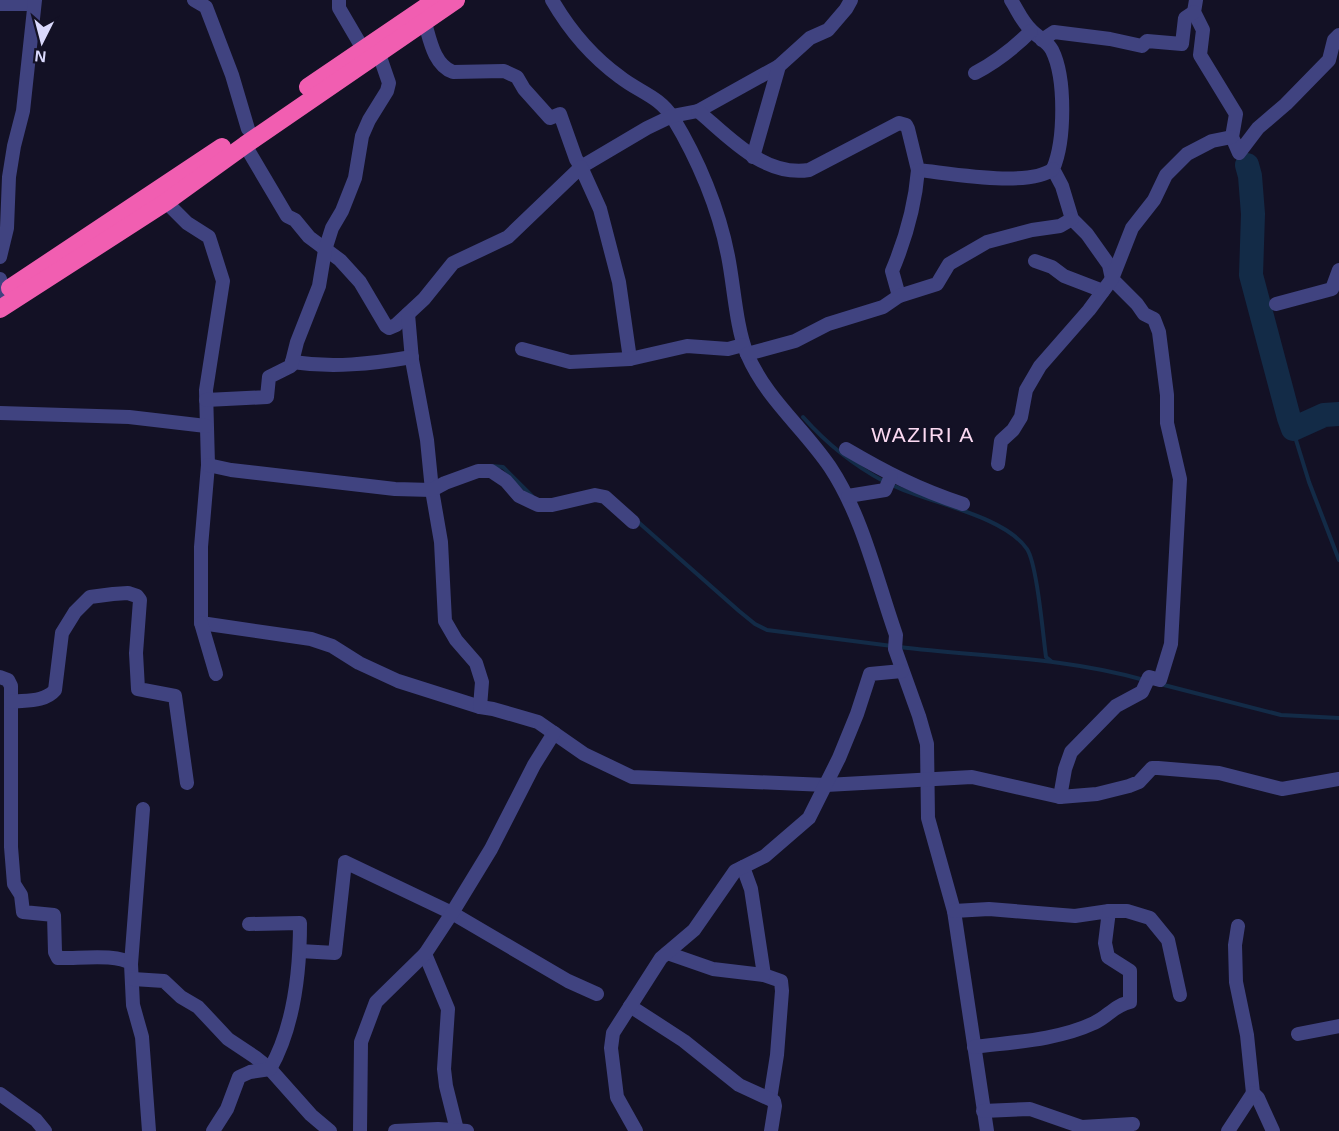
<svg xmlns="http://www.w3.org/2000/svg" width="1339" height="1131" font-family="Arial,sans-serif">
	<rect width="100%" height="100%" fill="#131125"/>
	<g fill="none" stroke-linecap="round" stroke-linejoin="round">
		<g stroke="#132b47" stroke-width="4">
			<polyline points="1287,411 1309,482 1339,560"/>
			<path d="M 803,417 C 827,444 853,465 885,482"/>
			<polyline points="492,466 503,467 532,496"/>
			<path d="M 892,485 C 928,503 1004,515 1027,549 C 1037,564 1043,635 1046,657 L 1051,661"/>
			<polyline points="637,521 739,611 755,624 767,630 892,646"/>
			<path d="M 899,647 C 980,657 1065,657 1144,680"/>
			<polyline points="1160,684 1281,715 1339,718"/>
		</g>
		<polyline stroke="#132b47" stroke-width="24" points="1247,165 1250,176 1253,214 1251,275 1289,418 1293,429 1324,415 1339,414"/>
		<g stroke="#404380" stroke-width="14">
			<polyline points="194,0 206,7 232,75 248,129"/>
			<polyline points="339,0 339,8 363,49"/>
			<path d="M 552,0 C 570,31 591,56 620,77 C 639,92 659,96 673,118 C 698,159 719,209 728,256 C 734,286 736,327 747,354 C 767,400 802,426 830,467 C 863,517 876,578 896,635 L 895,649 L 919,716 L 927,744 L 928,818 L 954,911 L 987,1131"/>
			<path d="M 1011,0 C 1018,11 1022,22 1032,31 C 1038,37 1048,42 1052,50 C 1066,78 1065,141 1053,169 L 1062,186 L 1072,219 L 1087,234 L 1109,265 L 1112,279 L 1137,304 L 1144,314 L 1154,319 L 1159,332 L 1167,395 L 1167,423 L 1180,479 L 1171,644 L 1160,680 L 1149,677 L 1142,692 L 1116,706 L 1071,752 L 1065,769 L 1060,797"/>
			<polyline points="1196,0 1194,12 1203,30 1200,55 1236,114 1232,137 1239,153 1258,128 1286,104 1329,60 1334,40 1339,35"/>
			<polyline points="0,4 34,4"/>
			<path d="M 425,23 C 430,40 434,65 453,72 L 504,71 L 517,77 L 524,89 L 550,118 L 560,114 L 576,159 L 581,167 L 647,128 L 672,116 L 698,111 L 779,66"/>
			<polyline points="1042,40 1054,32 1110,39 1142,46 1147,41 1182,44 1185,18 1194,12"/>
			<path d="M 975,73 C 996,62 1015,47 1031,31"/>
			<path d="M 698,111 C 729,137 764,177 809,170 L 899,123 L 906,125 L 908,129 L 918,170 C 949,173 1029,188 1053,169"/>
			<polyline points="245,145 287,216 295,220 309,237 340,260 360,282 386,326 389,328 396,325 424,299 453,263 508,237 581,167 600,209 619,282 630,359"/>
			<polyline points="753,157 779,66 810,38 828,30 846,9 851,0"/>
			<polyline points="166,202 187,223 209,237 223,281 206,390 208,465 201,547 201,623 311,639 332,646 359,663 398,681 480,707 493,709 538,722 584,754 632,777 826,785 972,777 1060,797 1097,794 1129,786 1139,782 1152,768 1158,768 1219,773 1282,789 1339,779"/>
			<polyline points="0,257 7,228 9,177 14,146 23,111 35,0"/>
			<polyline points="1035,261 1052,267 1064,276 1103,291"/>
			<polyline points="0,279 4,292"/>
			<path d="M 899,296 L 892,271 C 906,238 915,206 918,170"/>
			<polyline points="1276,304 1332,289 1339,270"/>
			<polyline points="408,314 412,360 427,440 432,490 441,542 445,621 456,640 476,663 482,682 480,707"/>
			<polyline points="522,349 570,362 630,359 687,346 728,349 743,345"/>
			<polyline points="747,354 795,341 828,324 883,307 899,296 937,284 949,264 987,242 1032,230 1060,226 1072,219"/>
			<path d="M 292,362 C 333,368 371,364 412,357"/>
			<polyline points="206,400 267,397 269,377 291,366 297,342 319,286 325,250 332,228 342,211 355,178 362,136 369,120 387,91 389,83 379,54"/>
			<polyline points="0,413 129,417 206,426"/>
			<path d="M 846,449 C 887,473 918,489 963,504"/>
			<polyline points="998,464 1001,441 1013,430 1021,417 1026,390 1040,366 1089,310 1112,279 1132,228 1154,200 1166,175 1187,154 1212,141 1232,137"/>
			<polyline points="208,465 231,470 395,489 432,490 445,483 478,471 491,471 506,481 519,496 538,505 552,505 595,495 605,497 633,522"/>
			<polyline points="848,496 885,490 891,476"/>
			<polyline points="201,623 216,674"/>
			<path d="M 0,677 L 8,680 L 11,686 L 11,847 L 14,884 L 21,895 L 23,912 L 54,915 L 55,952 L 58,958 C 76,959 119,953 131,964 L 133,1005 L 142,1037 L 149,1131"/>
			<path d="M 11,702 C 26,700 45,702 55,690 L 62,633 L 75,612 L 90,597 L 113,594 L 128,593 L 137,596 L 140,600 L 136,653 L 138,689 L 175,696 L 187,783"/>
			<polyline points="743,867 751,889 764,975 781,981 782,991 777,1055 770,1099"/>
			<path d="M 954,911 L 989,909 L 1075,916 L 1109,911 L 1105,943 L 1108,957 L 1130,971 L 1130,1002 C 1113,1006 1108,1017 1094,1023 C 1058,1040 1013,1042 974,1047"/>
			<polyline points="1109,911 1127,911 1150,918 1168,940 1180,995"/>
			<polyline points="1238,926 1235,945 1236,982 1247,1035 1253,1093 1258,1098 1273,1131"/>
			<polyline points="300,951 335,953 345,862 452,913 568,981 597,994"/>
			<polyline points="667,953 713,969 764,975"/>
			<polyline points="425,954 448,1009 444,1069 446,1086 457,1130"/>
			<polyline points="131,964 143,809"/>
			<polyline points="133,979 164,981 181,997 198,1007 228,1039 255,1057 270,1069 311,1115 330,1131"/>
			<polyline points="630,1006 684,1041 739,1085 774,1101 775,1106 771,1131"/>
			<polyline points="1298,1034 1339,1026"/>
			<polyline points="0,1094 36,1120 45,1131"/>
			<polyline points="983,1111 1030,1109 1082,1127 1133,1124"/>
			<path d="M 213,1131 L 227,1109 L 239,1077 L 250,1072 L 270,1069 C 294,1027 300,971 300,923 L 249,924"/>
			<polyline points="360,1131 361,1042 376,1002 425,954 452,913 491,849 534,765 554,733"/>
			<polyline points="395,1131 438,1129 467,1131"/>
			<polyline points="636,1131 617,1097 611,1048 613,1033 661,958 694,930 735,871 765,856 809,818 839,758 857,714 870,674 902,671"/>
			<polyline points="1228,1131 1253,1093"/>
		</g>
		<g stroke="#f15eb1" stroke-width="18">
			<polyline points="308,87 436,0"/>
			<polyline points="10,288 222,147"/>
			<polyline points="0,309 166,202 245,145 456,0"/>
		</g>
	</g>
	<g text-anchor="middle" stroke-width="4.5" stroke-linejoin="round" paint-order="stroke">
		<g font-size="21" letter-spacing="1.5" fill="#fcdaf2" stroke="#131125">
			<text x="923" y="442">WAZIRI A</text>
		</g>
	</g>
	<g transform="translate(42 42) rotate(186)" stroke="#131125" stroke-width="4.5" paint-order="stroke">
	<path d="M0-4.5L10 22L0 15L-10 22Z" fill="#dad9fc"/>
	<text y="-9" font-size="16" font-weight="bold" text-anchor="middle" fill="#dad9fc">N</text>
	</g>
</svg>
